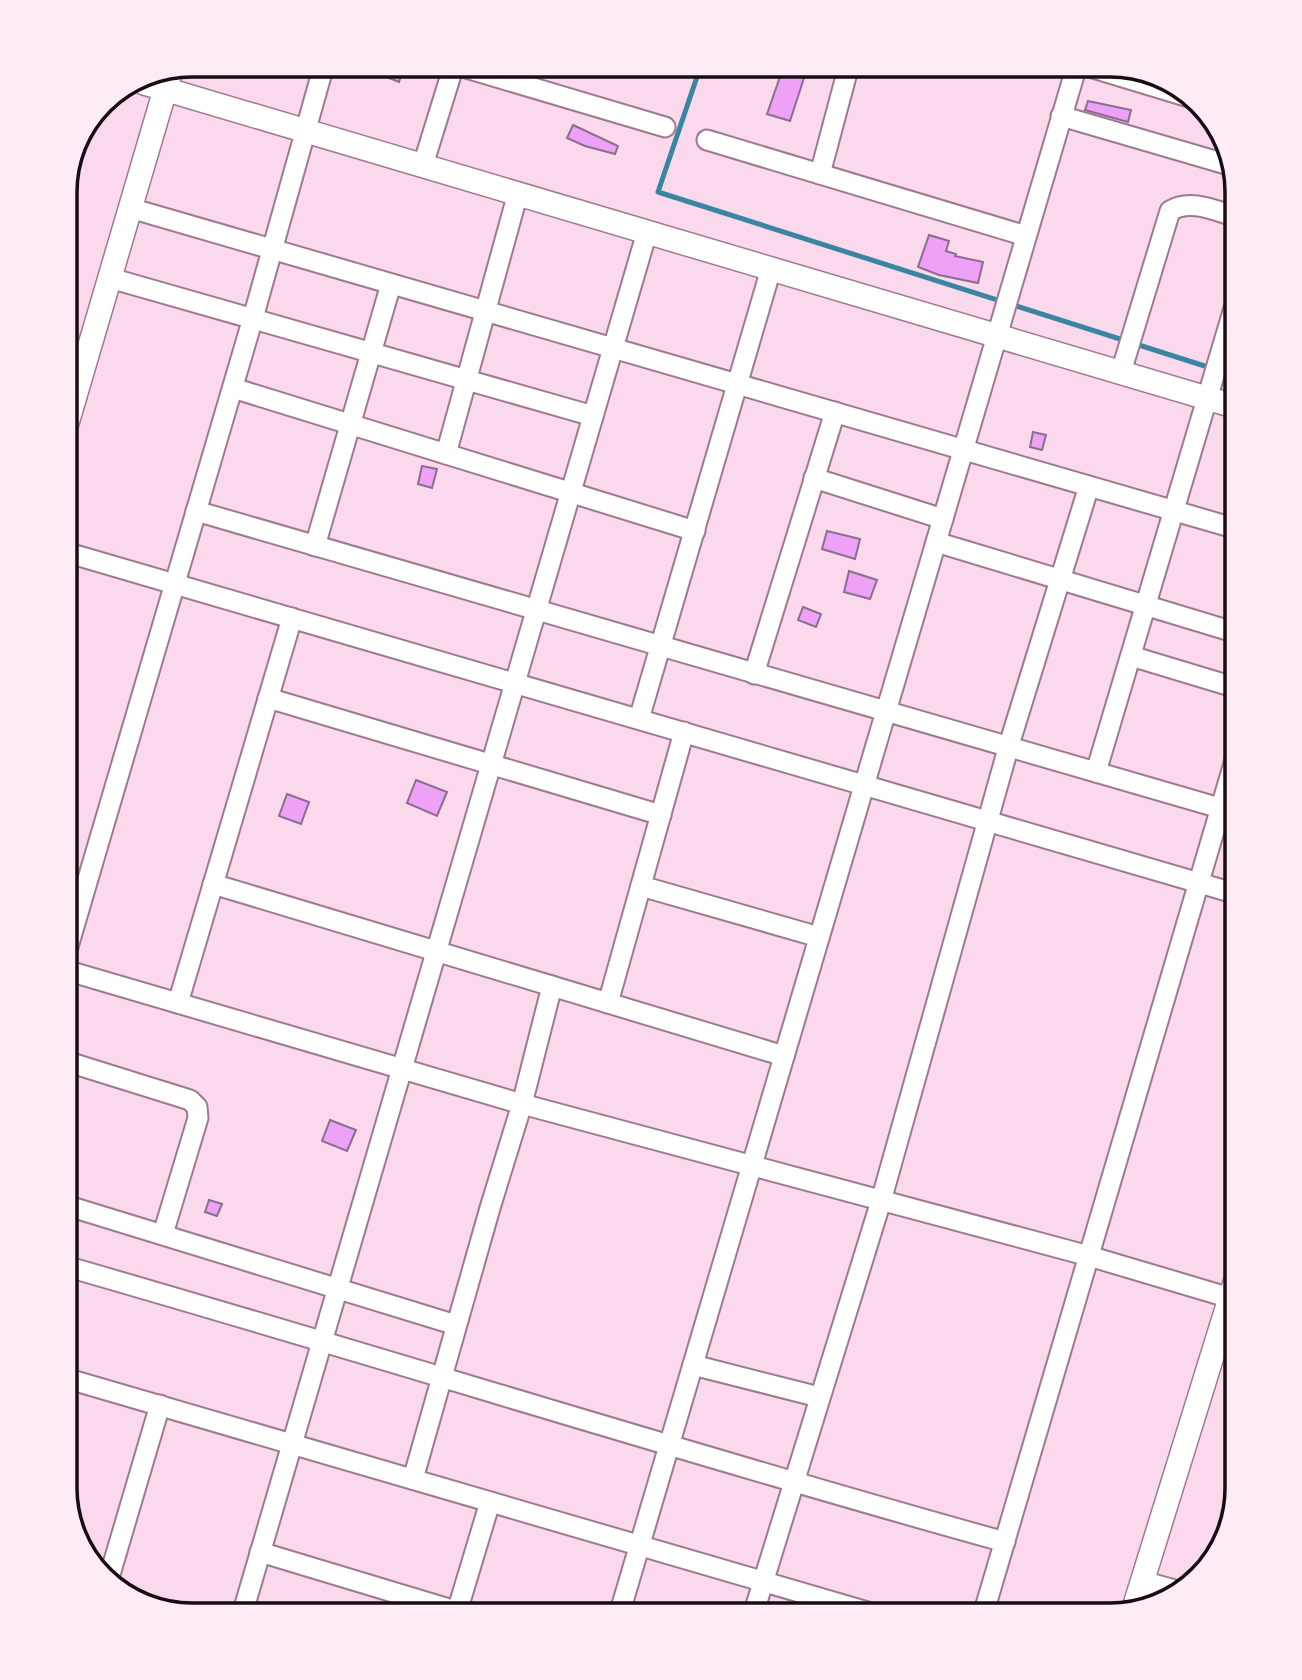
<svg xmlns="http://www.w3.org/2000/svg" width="1302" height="1680" font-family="'Space Grotesk',sans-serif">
	<rect width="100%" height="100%" fill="#fbd9ed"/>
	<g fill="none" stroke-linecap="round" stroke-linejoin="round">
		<g stroke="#3a85a1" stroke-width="5">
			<polyline points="701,65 658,192 1211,368"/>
			<polyline points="1220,371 1237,377"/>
		</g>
	</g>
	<g fill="#eda1f7" stroke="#8a6e8e" stroke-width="2">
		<polygon points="356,65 404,65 399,82"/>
		<polygon points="782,71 804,78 790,121 767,114"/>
		<polygon points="1088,101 1131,110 1128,122 1085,110"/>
		<polygon points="573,125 618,146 615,154 585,146 567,138"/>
		<polygon points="929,235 949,241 946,251 956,254 955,256 983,262 978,283 939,275 918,267"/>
		<polygon points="1033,432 1046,435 1042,450 1030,447"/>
		<polygon points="422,466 437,469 432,488 418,484"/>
		<polygon points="827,531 860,539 855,559 822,549"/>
		<polygon points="849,571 877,580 870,599 844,592"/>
		<polygon points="803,607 821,614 816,627 798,620"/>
		<polygon points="416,780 447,792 437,816 407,803"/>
		<polygon points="287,794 309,802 301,824 279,816"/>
		<polygon points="330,1120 356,1130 347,1151 322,1141"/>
		<polygon points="209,1200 222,1204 217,1216 205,1212"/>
	</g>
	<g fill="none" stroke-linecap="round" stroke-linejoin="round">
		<defs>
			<g id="minor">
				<polyline points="456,65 665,127"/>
				<polyline points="1083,65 1192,98"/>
				<polyline points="1061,116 1229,165"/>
				<polyline points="707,140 1026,236"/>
				<polyline points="423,165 454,65"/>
				<polyline points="820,174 849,65"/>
				<polyline points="130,208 1237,529"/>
				<polyline points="110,278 593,416"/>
				<path d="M 1121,372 L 1170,211 C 1190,198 1216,211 1237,217"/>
				<polyline points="233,388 695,531"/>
				<polyline points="446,454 518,193"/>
				<polyline points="814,478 943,519"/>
				<polyline points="196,511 1237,813"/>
				<polyline points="936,542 1237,633"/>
				<polyline points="315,546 391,284"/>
				<polyline points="65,552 1237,894"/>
				<polyline points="1131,656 1237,688"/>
				<polyline points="754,674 835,412"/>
				<polyline points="268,698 661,815"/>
				<polyline points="639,719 771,269"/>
				<polyline points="1096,772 1237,298"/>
				<polyline points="213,884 784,1056"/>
				<polyline points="641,886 819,937"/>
				<polyline points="65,957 253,318 324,65"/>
				<polyline points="65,970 522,1104 1089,1256 1237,1300"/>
				<polyline points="178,1003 292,618"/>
				<polyline points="608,1003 684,732"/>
				<polyline points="65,1061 190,1100 197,1107 198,1118 163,1234"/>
				<polyline points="65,1205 456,1325"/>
				<path d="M 65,1266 C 379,1356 690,1455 1005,1542"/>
				<polyline points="693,1365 819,1397"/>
				<polyline points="65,1378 878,1615"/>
				<polyline points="413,1479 490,1208 522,1104 552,986"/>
				<polyline points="260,1552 469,1615"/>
				<polyline points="107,1578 111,1571 160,1405"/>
				<polyline points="1142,1581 1182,1592"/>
				<polyline points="242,1615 647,232"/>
				<polyline points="456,1615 490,1502"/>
				<polyline points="619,1615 1077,65"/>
				<polyline points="753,1615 881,1201 1009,745 1089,486"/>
				<polyline points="983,1615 1237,753"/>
			</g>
			<g id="tertiary">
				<polyline points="144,83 1237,407"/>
				<polyline points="65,430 170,73"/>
				<polyline points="1134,1608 1237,1276"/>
			</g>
		</defs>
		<use href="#minor" stroke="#9f7990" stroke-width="23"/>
		<use href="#tertiary" stroke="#9f7990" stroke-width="26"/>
		<use href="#minor" stroke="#fff" stroke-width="19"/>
		<use href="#tertiary" stroke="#fff" stroke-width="23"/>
	</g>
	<path d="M0 0H1302V1680H0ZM192 77H1110A115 115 0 0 1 1225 192V1488A115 115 0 0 1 1110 1603H192A115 115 0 0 1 77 1488V192A115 115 0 0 1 192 77Z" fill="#fdecf6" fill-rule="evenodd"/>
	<path fill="none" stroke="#1a0c15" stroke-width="3.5" d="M192 77H1110A115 115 0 0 1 1225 192V1488A115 115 0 0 1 1110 1603H192A115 115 0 0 1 77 1488V192A115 115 0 0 1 192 77Z"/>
</svg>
